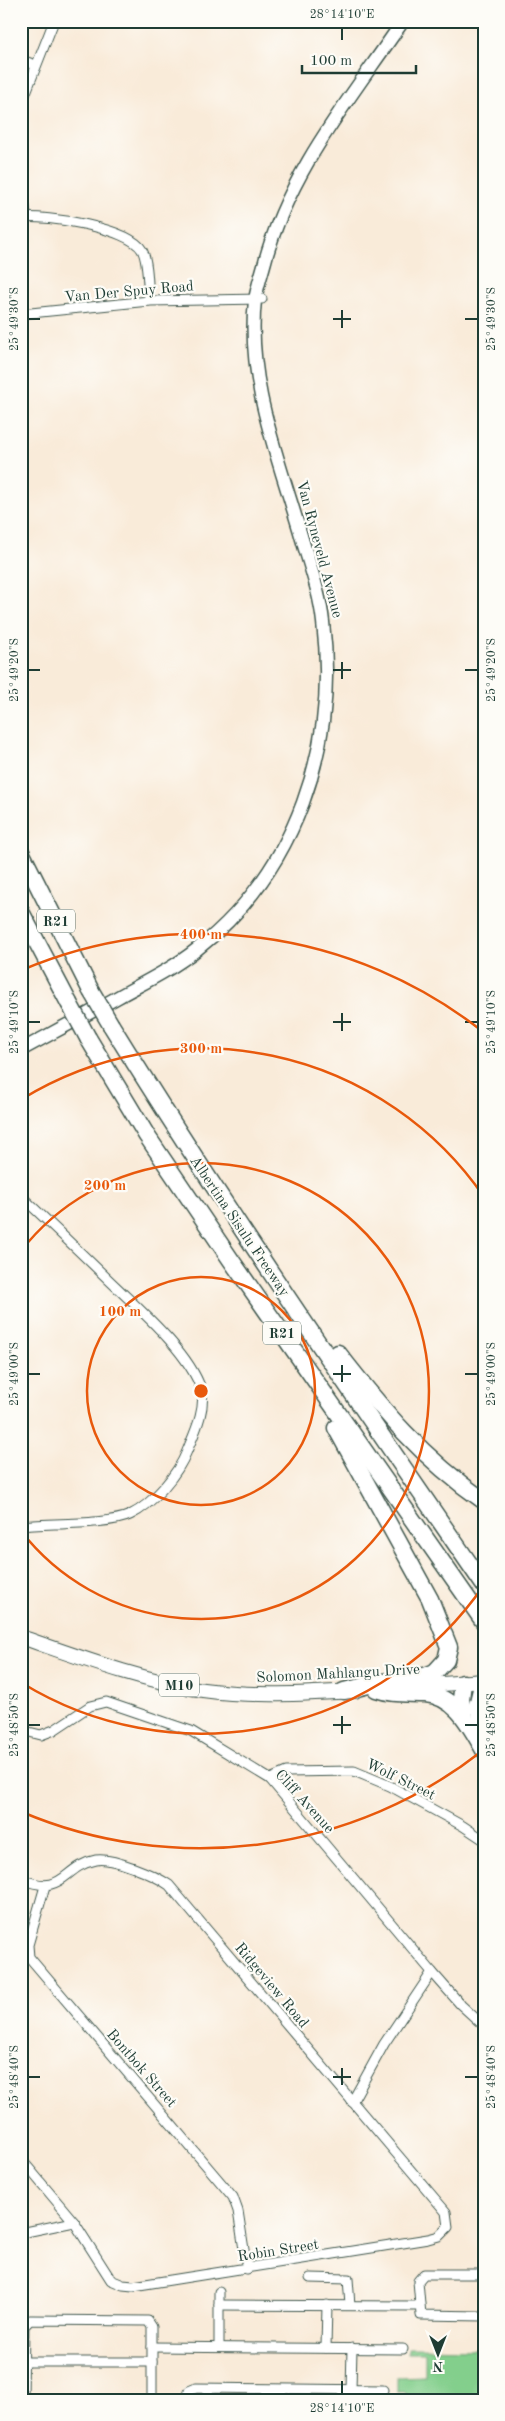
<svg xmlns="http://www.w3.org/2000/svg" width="505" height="2421" font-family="'Old Standard TT',serif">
	<rect width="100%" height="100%" fill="#fdfcf7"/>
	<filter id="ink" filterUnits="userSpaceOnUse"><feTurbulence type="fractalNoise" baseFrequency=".02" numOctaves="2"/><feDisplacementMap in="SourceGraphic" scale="10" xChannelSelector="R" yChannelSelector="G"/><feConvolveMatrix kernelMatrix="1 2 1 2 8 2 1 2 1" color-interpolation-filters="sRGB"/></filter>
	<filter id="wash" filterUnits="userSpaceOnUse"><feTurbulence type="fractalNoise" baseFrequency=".0096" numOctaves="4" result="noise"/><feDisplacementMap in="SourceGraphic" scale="20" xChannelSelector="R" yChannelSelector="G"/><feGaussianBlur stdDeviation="1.12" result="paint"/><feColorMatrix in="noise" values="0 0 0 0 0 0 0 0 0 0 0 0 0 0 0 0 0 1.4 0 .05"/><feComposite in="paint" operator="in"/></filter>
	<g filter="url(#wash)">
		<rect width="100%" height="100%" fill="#f9ebd9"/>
		<polygon fill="#83cf8c" stroke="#518660" points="408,2348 484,2349 484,2400 406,2400 406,2392 397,2392 397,2377 425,2376 425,2353 408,2353"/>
	</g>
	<g filter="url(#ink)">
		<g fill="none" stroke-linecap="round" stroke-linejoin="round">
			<defs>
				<g id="street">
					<polyline points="21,60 36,65"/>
					<polyline points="21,105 54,21"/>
					<polyline points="21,174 26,217"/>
					<path d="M 21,218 C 47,215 129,228 142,250 C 148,260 148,288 149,301"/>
					<polyline points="21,314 149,301 262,299"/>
					<path d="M 21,1196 C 51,1224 81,1253 111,1282 C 139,1309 189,1352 201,1389 C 207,1408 194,1434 187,1451 C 178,1474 153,1504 130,1515 C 109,1525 48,1523 21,1526"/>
					<polyline points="21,1730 41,1735 54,1730 90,1706 106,1702 191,1731 270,1779 432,1972 461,2005 484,2026"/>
					<polyline points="270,1779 286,1772 354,1771 390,1786 463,1826 484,1840"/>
					<path d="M 21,1879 C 66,1897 61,1867 96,1860 C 112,1857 155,1875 169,1885 L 446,2212 L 448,2227 L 439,2236 L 428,2239 L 133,2286 L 123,2285 L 111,2280 L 74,2222 L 21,2159"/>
					<polyline points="45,1886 28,1945 29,1957 233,2197 238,2211 247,2269"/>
					<polyline points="352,2102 384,2044 432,1972"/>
					<polyline points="21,2233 74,2222"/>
					<polyline points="484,2274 424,2274 418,2281 421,2315 484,2316"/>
					<polyline points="310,2278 348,2279 350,2305"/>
					<polyline points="219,2292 219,2347"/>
					<polyline points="219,2305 418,2306"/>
					<polyline points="152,2347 403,2349"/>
					<polyline points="326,2348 327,2305"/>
					<polyline points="21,2362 152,2362"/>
					<polyline points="351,2390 352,2348"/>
					<polyline points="23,2400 24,2326 30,2320 148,2321 152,2327 152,2400"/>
					<polyline points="187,2400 189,2391 196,2388 383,2390"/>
				</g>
				<path id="secondary" d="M 21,1050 C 54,1032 86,1015 118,997 C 145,982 172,969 196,950 C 297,871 338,745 323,622 C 320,594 310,566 302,539 C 280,461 246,383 255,300 C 257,288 261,276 264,265 C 288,172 350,99 403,21"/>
				<g id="primary">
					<path d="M 21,1637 C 79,1657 143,1681 203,1690 C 254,1697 304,1694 355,1691"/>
					<polyline points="401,1687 484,1681"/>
				</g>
				<g id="highway">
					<polyline points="21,852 91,991"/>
					<polyline points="21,912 69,1003"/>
					<path d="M 111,1025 C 229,1216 357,1400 484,1585"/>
					<polyline points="88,1038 147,1136 231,1260 484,1622"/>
					<path d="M 338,1353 C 384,1412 421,1457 484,1501"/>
					<polyline points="336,1428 430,1599 449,1647 446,1660 435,1672 425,1676 377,1683 344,1691"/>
					<polyline points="483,1681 477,1706 484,1724"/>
					<polyline points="463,1683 461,1699 464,1717"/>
					<path d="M 376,1689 C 393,1695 407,1693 425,1694 C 456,1696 470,1726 484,1750"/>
				</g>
			</defs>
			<use href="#street" stroke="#40574d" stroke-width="11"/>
			<use href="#secondary" stroke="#40574d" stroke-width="15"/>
			<use href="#primary" stroke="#40574d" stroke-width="16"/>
			<use href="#highway" stroke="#40574d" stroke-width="19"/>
			<use href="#street" stroke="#fff" stroke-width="9"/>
			<use href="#secondary" stroke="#fff" stroke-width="12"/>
			<use href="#primary" stroke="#fff" stroke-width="14"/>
			<use href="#highway" stroke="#fff" stroke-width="16"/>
			<defs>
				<g id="highway-bridge">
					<polyline points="91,991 111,1025"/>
					<polyline points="69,1003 88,1038"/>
				</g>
			</defs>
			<use href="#highway-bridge" stroke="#40574d" stroke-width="19" stroke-linecap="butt"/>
			<use href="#highway-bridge" stroke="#fff" stroke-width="16"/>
		</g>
	</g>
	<path fill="none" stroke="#1f3d34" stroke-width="2" d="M 342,28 L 342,40M 342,310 L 342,328M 28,319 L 40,319M 333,319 L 351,319M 465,319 L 478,319M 342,662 L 342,679M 28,670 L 40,670M 333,670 L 351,670M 465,670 L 478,670M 342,1013 L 342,1031M 28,1022 L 40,1022M 333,1022 L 351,1022M 465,1022 L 478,1022M 342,1365 L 342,1382M 28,1374 L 40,1374M 333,1374 L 351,1374M 465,1374 L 478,1374M 342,1716 L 342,1734M 28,1725 L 40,1725M 333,1725 L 351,1725M 465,1725 L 478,1725M 342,2068 L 342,2085M 28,2077 L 40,2077M 333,2077 L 351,2077M 465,2077 L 478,2077M 342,2381 L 342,2394"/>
	<g fill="none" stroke="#e8590c" stroke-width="2.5">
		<circle cx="201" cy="1391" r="114"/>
		<path d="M21 1251A228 228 0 1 1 21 1531"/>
		<path d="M484 1585A343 343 0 0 1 22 1683M22 1099A343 343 0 0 1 484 1197"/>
		<path d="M482 1751A457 457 0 0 1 22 1812M22 970A457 457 0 0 1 482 1031"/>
	</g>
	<g text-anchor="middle" stroke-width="4.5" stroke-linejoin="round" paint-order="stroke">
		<g fill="#fdfcf7" stroke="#62766e" stroke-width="1">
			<rect x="37" y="909.5" width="38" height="23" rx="4"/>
			<rect x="263" y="1321.5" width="38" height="23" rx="4"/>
			<rect x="159" y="1673.5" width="40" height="23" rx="4"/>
		</g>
		<g font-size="14" font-weight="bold" fill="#1f3d34">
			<text x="56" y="926">R21</text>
			<text x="282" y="1338">R21</text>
			<text x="179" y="1690">M10</text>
		</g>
		<g font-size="15" fill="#1f3d34" stroke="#fdfcf7">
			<text transform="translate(129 291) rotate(-5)" y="5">Van Der Spuy Road</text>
			<text transform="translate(320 549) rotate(75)" y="5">Van Ryneveld Avenue</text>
			<text transform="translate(240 1226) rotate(56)" y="5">Albertina Sisulu Freeway</text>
			<text transform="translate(338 1673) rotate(-3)" y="5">Solomon Mahlangu Drive</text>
			<text transform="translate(401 1779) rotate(26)" y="5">Wolf Street</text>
			<text transform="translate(305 1801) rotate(48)" y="5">Cliff Avenue</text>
			<text transform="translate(272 1985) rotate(50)" y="5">Ridgeview Road</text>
			<text transform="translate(142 2068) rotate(49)" y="5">Bontbok Street</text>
			<text transform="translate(278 2250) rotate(-9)" y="5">Robin Street</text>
		</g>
	</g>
	<circle cx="201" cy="1391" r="8" fill="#e8590c" stroke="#fdfcf7" stroke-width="2.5"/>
	<g font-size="15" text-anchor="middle" font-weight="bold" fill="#e8590c" stroke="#fdfcf7" stroke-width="4.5" stroke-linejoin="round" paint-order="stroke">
		<text x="201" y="939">400 m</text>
		<text x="201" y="1053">300 m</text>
		<text x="105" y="1190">200 m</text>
		<text x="120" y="1316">100 m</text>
	</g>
	<rect width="505" height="2421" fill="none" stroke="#fdfcf7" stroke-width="55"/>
	<g transform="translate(438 2354) rotate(180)" stroke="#fdfcf7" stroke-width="4" paint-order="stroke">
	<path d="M0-4L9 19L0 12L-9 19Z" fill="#1f3d34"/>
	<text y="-8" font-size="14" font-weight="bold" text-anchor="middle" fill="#1f3d34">N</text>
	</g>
	<path d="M302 65v8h114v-8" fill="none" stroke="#1f3d34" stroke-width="2.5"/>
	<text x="310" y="65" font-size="15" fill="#1f3d34" stroke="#fdfcf7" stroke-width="4" paint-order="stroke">100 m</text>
	<rect x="28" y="28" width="450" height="2366" fill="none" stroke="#1f3d34" stroke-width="2"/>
	<g font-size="12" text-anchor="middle" fill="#1f3d34">
		<text x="342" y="18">28°14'10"E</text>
		<text transform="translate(491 319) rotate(-90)" y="4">25°49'30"S</text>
		<text transform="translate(14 319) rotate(-90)" y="4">25°49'30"S</text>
		<text transform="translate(14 670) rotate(-90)" y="4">25°49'20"S</text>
		<text transform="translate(491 670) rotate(-90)" y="4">25°49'20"S</text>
		<text transform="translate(14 1022) rotate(-90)" y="4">25°49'10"S</text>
		<text transform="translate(491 1022) rotate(-90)" y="4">25°49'10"S</text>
		<text transform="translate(491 1374) rotate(-90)" y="4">25°49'00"S</text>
		<text transform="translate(14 1374) rotate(-90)" y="4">25°49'00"S</text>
		<text transform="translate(491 1725) rotate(-90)" y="4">25°48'50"S</text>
		<text transform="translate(14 1725) rotate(-90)" y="4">25°48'50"S</text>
		<text transform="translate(491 2077) rotate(-90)" y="4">25°48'40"S</text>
		<text transform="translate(14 2077) rotate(-90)" y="4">25°48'40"S</text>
		<text x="342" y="2412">28°14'10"E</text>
	</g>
</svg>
